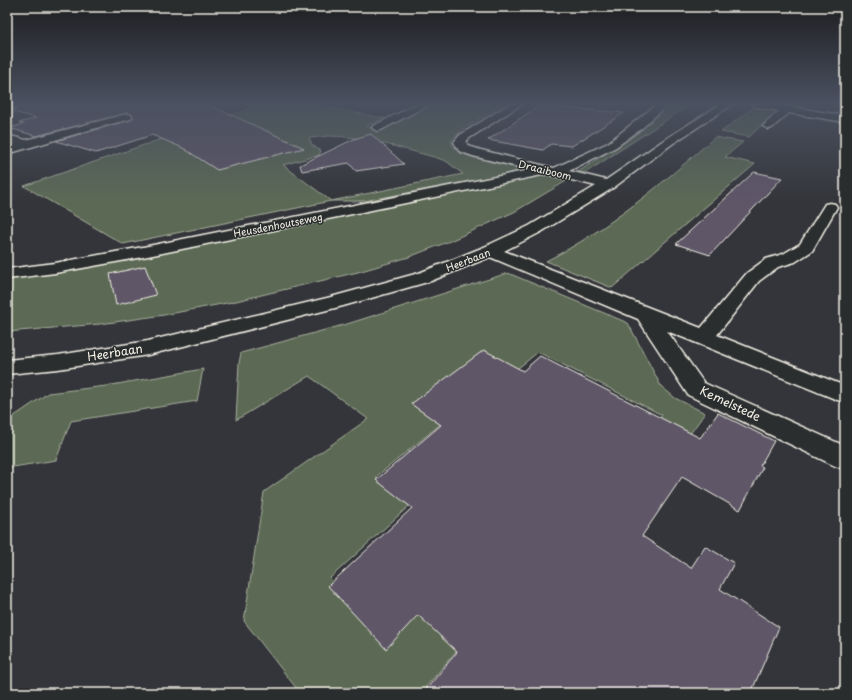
<svg xmlns="http://www.w3.org/2000/svg" width="852" height="700" font-family="'Playpen Sans',sans-serif">
	<rect width="100%" height="100%" fill="#34353a"/>
	<filter id="ink" filterUnits="userSpaceOnUse"><feTurbulence type="fractalNoise" baseFrequency=".025" numOctaves="2"/><feDisplacementMap in="SourceGraphic" scale="8" xChannelSelector="R" yChannelSelector="G"/><feConvolveMatrix kernelMatrix="1 2 1 2 8 2 1 2 1" color-interpolation-filters="sRGB"/></filter>
	<g filter="url(#ink)">
		<g fill="#5b6b54" stroke="#a8ae9e" fill-rule="evenodd">
			<path d="M 245,104 L 310,104 L 384,118 L 366,126 L 381,130 L 433,104 L 505,104 L 462,130 L 451,141 C 452,146 454,148 458,151 C 477,161 506,164 528,170 L 364,201 L 331,201 L 123,244 L 24,186 L 255,107 ZM 328,136 C 364,136 400,148 434,157 L 446,161 L 463,174 L 331,201 L 283,165 L 319,155 L 321,151 L 312,145 L 309,138 Z"/>
			<polygon points="668,104 691,104 585,173 578,172 627,139"/>
			<polygon points="755,106 778,110 749,137 721,132"/>
			<path d="M 715,137 L 743,142 L 725,157 L 755,164 L 612,288 L 546,261 C 608,230 663,183 715,137 Z"/>
			<polygon points="545,175 568,180 514,212 450,241 409,257 358,272 232,302 164,315 100,324 7,332 7,278 175,251"/>
			<polygon points="508,273 628,323 661,386 675,398 705,413 682,445 651,429 662,415 538,352 517,369 443,422 376,477 410,505 330,578 389,639 418,609 459,648 424,689 428,693 300,693 244,621 264,492 368,419 309,376 236,420 239,363 241,353 347,324"/>
			<polygon points="203,369 197,401 71,421 56,460 7,468 7,421 48,393 106,386"/>
		</g>
		<g fill="#5e5768" stroke="#f4f1e8">
			<polygon points="21,104 207,104 304,148 217,170 183,148 152,135 96,153 56,141 131,120 133,118 132,114 127,113 36,136 9,128 24,124 19,123 36,118 14,112 14,109"/>
			<polygon points="540,105 555,107 624,113 572,146 551,144 543,150 488,140"/>
			<polygon points="371,134 404,164 356,171 349,163 302,171 300,165 354,139"/>
			<polygon points="754,172 782,178 710,255 676,244"/>
			<polygon points="145,266 156,295 116,305 110,274"/>
			<polygon points="484,350 523,371 540,356 700,438 718,413 774,441 760,466 763,467 740,510 682,477 642,536 691,568 705,546 734,563 720,589 779,627 751,693 423,693 457,652 418,615 386,649 328,586 412,508 376,480 441,425 411,404"/>
		</g>
		<g fill="none" stroke-linecap="round" stroke-linejoin="round">
			<defs>
				<g id="minor">
					<polygon points="7,104 20,104 18,106 7,109"/>
					<polygon points="417,104 430,104 381,130 377,131 372,128 373,126"/>
					<polygon points="510,104 522,104 468,139 466,142 468,146 481,150 554,168 608,143 657,104 668,104 642,128 616,147 569,171 606,180 664,140 721,104 733,104 672,144 613,188 541,232 504,251 701,328 747,273 766,259 783,254 800,244 825,204 830,203 835,204 837,207 812,251 795,262 778,267 759,281 717,335 845,386 845,403 667,331 704,383 845,446 845,469 835,466 688,395 638,319 490,257 431,281 343,306 148,355 58,369 7,374 7,360 58,355 148,341 331,297 419,273 484,247 529,226 596,186 547,174 143,257 55,273 7,279 7,269 55,263 143,247 530,170 473,156 459,151 454,142 460,135"/>
					<polygon points="751,104 775,104 845,116 845,122 789,113 772,128 768,129 763,126 779,111 756,107"/>
					<polygon points="127,114 131,115 132,117 131,119 106,125 7,154 7,146 14,144 7,142 7,135 26,140"/>
				</g>
			</defs>
			<use href="#minor" stroke="#f4f1e8" stroke-width="3"/>
			<use href="#minor" fill="#2a2d2e" fill-rule="evenodd"/>
		</g>
	</g>
	<linearGradient id="sky" x2="0" y2="1"><stop stop-color="#1d1d20"/><stop offset="0.51" stop-color="#4a5160"/><stop offset="1" stop-color="#4a5160" stop-opacity="0"/></linearGradient>
	<rect width="852" height="202" fill="url(#sky)"/>
	<g text-anchor="middle" stroke-width="3" stroke-linejoin="round" paint-order="stroke">
		<g font-size="10" fill="#f4f1e8" stroke="#2a2d2e">
			<text transform="translate(545 170) rotate(14)" y="4">Draaiboom</text>
			<text transform="translate(278 225) rotate(-11)" y="4">Heusdenhoutseweg</text>
			<text transform="translate(468 260) rotate(-21)" y="4">Heerbaan</text>
		</g>
		<g font-size="12" fill="#f4f1e8" stroke="#2a2d2e">
			<text transform="translate(115 353) rotate(-9)" y="4">Heerbaan</text>
			<text transform="translate(730 404) rotate(25)" y="4">Kemelstede</text>
		</g>
	</g>
	<rect width="852" height="700" fill="none" stroke="#2a2d2e" stroke-width="24"/>
	<rect x="12" y="12" width="828" height="676" fill="none" stroke="#f4f1e8" stroke-width="1.5" filter="url(#ink)"/>
</svg>
